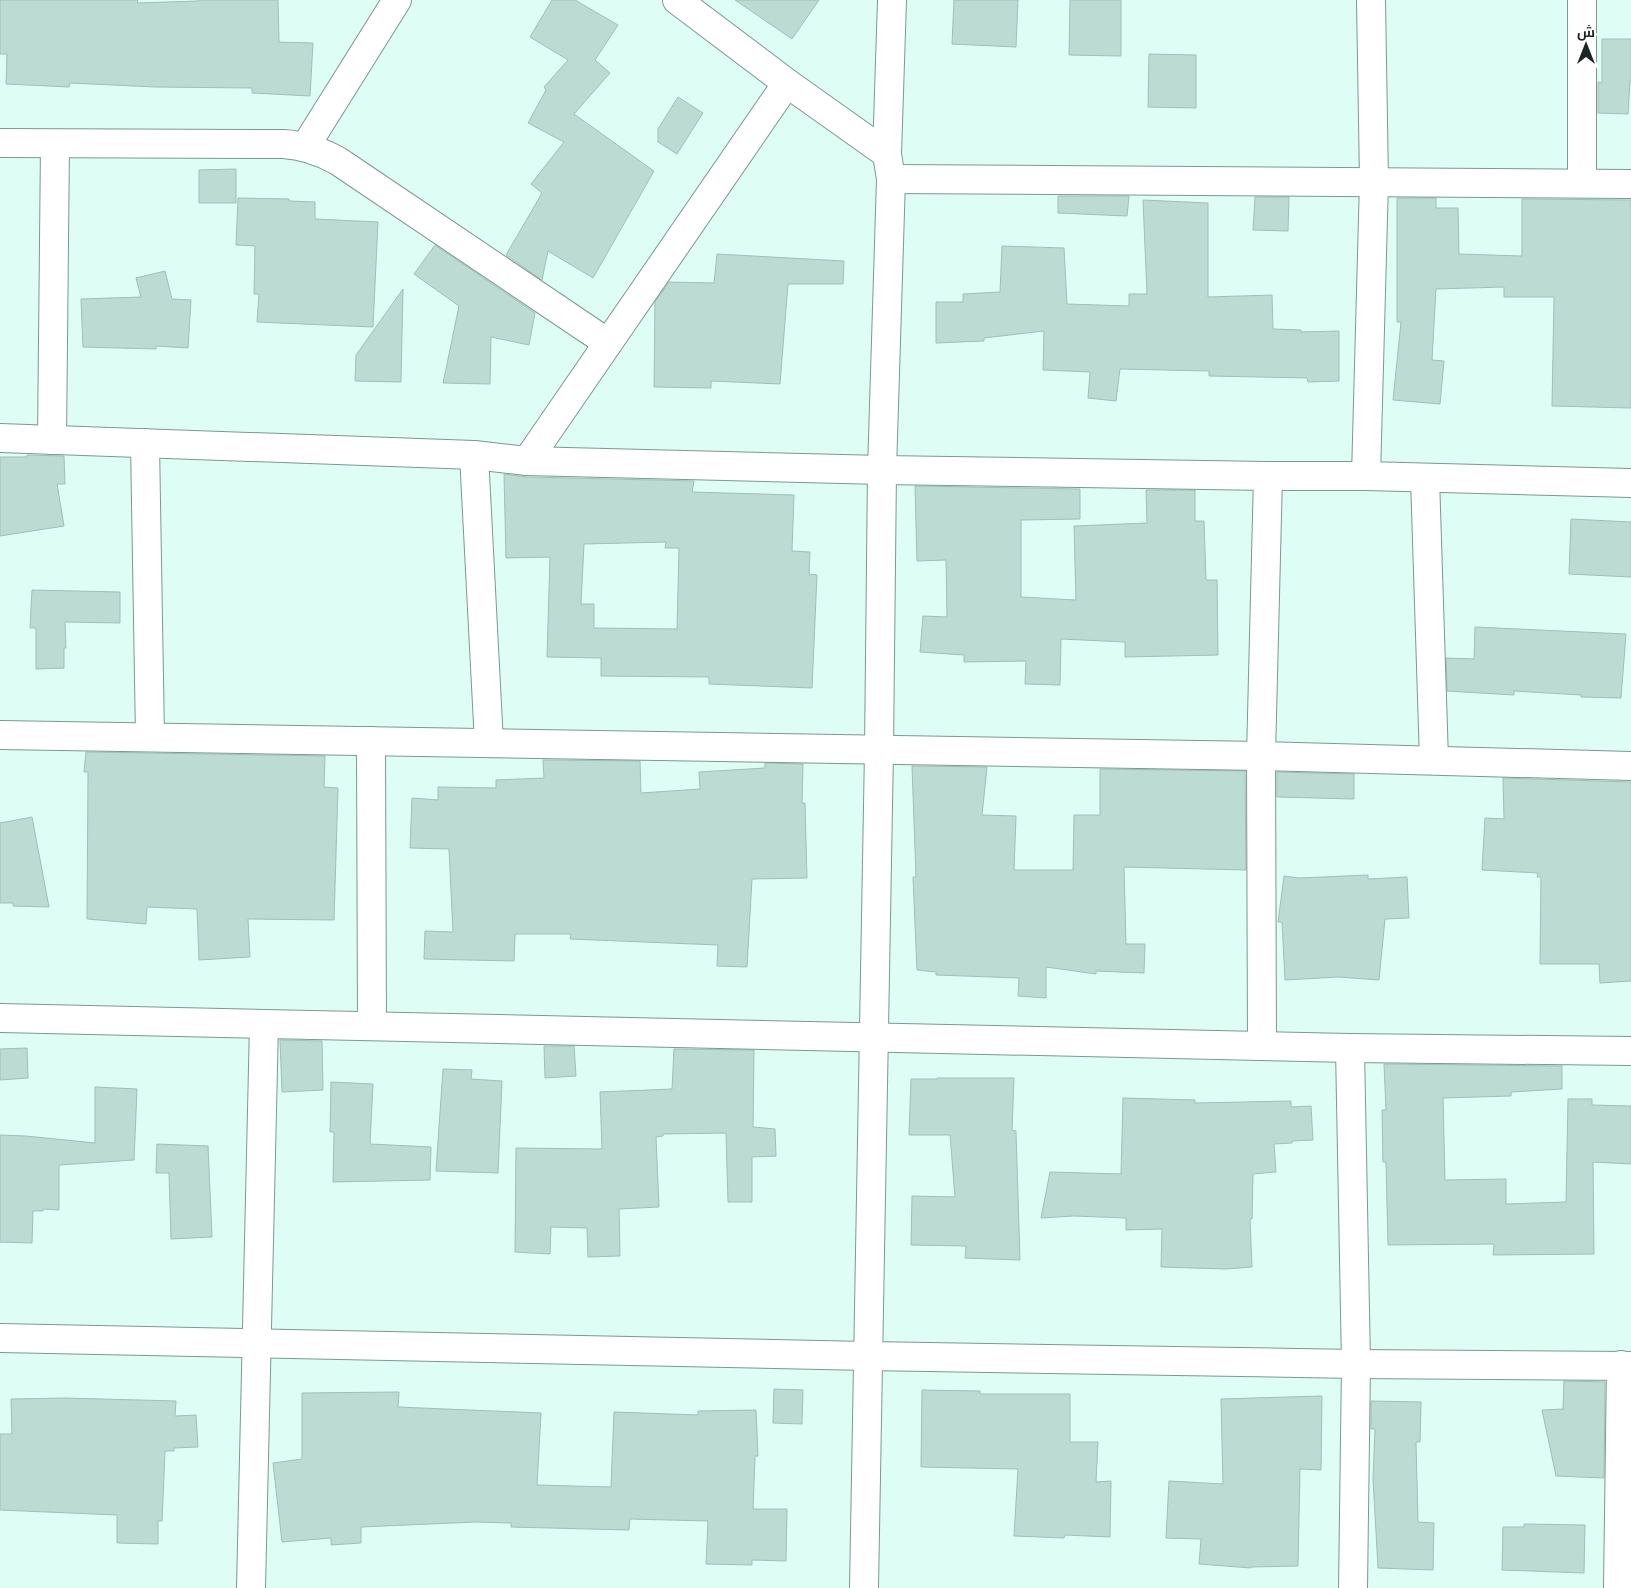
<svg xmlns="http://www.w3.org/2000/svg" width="1631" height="1588" font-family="'Open Sans',Cairo,sans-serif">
	<rect width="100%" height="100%" fill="#ddfdf5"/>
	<g fill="#bbdbd3" stroke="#a0bfb7" fill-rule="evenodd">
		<polygon points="0,0 138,0 137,3 198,1 198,0 278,0 279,42 313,43 310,96 252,93 252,88 155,87 70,83 69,87 6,84 7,54 0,54"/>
		<polygon points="552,0 575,0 618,25 595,60 610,73 574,114 654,171 593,278 548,251 542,280 506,255 542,193 531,184 564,142 528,123 546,90 544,87 568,60 530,37"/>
		<polygon points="735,0 819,0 792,39"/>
		<polygon points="954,0 1018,0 1016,47 952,44"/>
		<polygon points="1070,0 1121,0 1121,56 1069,55"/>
		<polygon points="1602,39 1631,39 1631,81 1630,81 1628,114 1598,113 1598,82 1602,83"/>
		<polygon points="1149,54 1196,55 1196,108 1148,107"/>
		<polygon points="678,97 703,113 677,154 658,142 658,129"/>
		<polygon points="236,169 236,203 199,203 199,170"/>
		<polygon points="1058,196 1129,196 1127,216 1058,213"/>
		<polygon points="1255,197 1289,197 1288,231 1253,230"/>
		<polygon points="238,198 289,199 289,201 315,202 315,219 378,222 373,327 257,322 259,294 254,294 255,246 236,245"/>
		<polygon points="1397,198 1436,198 1436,208 1458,208 1459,254 1522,256 1522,199 1631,200 1631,408 1552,406 1554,297 1504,297 1504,287 1436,289 1432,360 1444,361 1440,404 1393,400 1401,322 1397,322"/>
		<polygon points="1143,200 1208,203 1208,297 1272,295 1273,329 1301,330 1301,332 1339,331 1339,381 1308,382 1307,378 1209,376 1209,371 1120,369 1116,401 1088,398 1090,372 1043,370 1044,331 984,338 984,341 936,343 936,302 963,302 963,294 1000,292 1002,246 1064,248 1067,304 1129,306 1129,294 1147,294"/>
		<polygon points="435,245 535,313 529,345 491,337 490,384 443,383 459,306 414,274"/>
		<polygon points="717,254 844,261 843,284 788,284 780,384 711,381 711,388 654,387 655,302 669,282 714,283"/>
		<polygon points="165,271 172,299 191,300 188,348 156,346 156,349 83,347 81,299 141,297 136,278"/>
		<polygon points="403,289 401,382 355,381 356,355"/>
		<polygon points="27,455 64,456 65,484 57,484 64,526 0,536 0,457 27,457"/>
		<path d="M 504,474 L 527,477 L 694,481 L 692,492 L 794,495 L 792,551 L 810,552 L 809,574 L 817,575 L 812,688 L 709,684 L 709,677 L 601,676 L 601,658 L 547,657 L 550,557 L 506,558 ZM 666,542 L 665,548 L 679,548 L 677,629 L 594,628 L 594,604 L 581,604 L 584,544 Z"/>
		<polygon points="915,486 1080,489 1080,519 1021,520 1021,597 1076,600 1074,526 1147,523 1146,490 1195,490 1195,521 1204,521 1206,580 1217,580 1218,655 1125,657 1125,642 1061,639 1060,685 1025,684 1026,661 964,662 964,655 920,652 923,616 947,617 946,560 917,561"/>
		<polygon points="1571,519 1631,522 1631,577 1569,574"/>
		<polygon points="32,590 120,592 120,623 65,622 66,648 64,648 64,668 36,669 36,628 30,628"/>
		<polygon points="1475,627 1626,634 1621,698 1581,697 1581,695 1514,691 1514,695 1447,691 1446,658 1474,659"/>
		<polygon points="86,752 325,756 324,787 338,788 334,920 248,919 250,957 199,960 197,909 147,907 146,924 87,919 88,772 84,772"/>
		<polygon points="543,760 640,761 641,793 700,789 699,772 765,768 765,763 803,764 802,803 805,803 807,878 752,879 747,967 717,966 718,945 570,939 571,934 515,934 514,961 424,959 425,931 453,932 449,849 410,848 412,798 438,800 438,787 496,788 496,780 544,778"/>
		<polygon points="912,766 987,767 982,815 1016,816 1014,870 1073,870 1074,815 1100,815 1100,769 1245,771 1246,870 1124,867 1126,944 1145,944 1144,973 1096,971 1096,974 1046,967 1046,998 1018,996 1019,978 936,975 936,972 917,970 913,877 916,877"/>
		<polygon points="1277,772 1354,774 1354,799 1277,797"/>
		<polygon points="1503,778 1631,782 1631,981 1600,983 1599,964 1540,964 1541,877 1537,877 1538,873 1482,870 1485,818 1504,819"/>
		<polygon points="32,817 49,907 13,906 13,903 0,903 0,823"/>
		<polygon points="1368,875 1368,879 1407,877 1409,918 1385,919 1379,980 1338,977 1285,980 1282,922 1278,922 1284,876 1299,878"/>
		<polygon points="280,1040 322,1041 323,1090 282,1092"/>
		<polygon points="544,1046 574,1046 576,1076 545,1078"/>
		<polygon points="27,1048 28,1078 0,1080 0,1049"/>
		<polygon points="674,1049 754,1050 753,1127 775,1129 776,1156 752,1157 752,1202 728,1202 726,1133 663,1134 663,1136 656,1137 659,1207 619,1209 620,1256 588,1257 587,1228 551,1227 550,1254 515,1252 516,1148 602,1149 600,1092 672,1089"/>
		<polygon points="1384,1064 1562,1066 1562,1089 1511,1092 1511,1096 1443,1098 1445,1180 1506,1179 1506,1204 1566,1202 1568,1099 1592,1099 1592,1105 1631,1106 1631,1164 1593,1162 1594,1254 1493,1255 1494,1244 1388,1245 1386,1162 1383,1162 1382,1110 1386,1110"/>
		<polygon points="443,1069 472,1070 471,1079 502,1081 498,1173 436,1171"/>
		<polygon points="937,1078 1014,1078 1012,1130 1016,1131 1020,1260 965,1258 966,1246 911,1245 912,1196 955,1197 950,1135 909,1135 911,1079 937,1079"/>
		<polygon points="331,1082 373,1084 370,1144 431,1147 430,1180 333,1182 334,1132 330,1132"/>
		<polygon points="95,1087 137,1089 134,1160 59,1165 59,1210 43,1209 43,1211 33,1211 32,1243 0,1242 0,1135 26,1136 95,1143"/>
		<polygon points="1123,1098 1195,1100 1195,1103 1291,1101 1291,1107 1311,1106 1313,1140 1292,1141 1292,1143 1274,1144 1276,1172 1253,1174 1252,1219 1250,1219 1252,1267 1226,1269 1161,1267 1162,1229 1126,1230 1126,1218 1074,1216 1041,1218 1050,1172 1121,1174"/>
		<polygon points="157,1144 208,1146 212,1237 171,1239 169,1173 156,1173"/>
		<polygon points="1564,1381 1605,1382 1604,1478 1556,1476 1542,1410 1563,1409"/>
		<polygon points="774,1389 803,1390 802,1424 773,1423"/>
		<polygon points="922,1390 980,1391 980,1394 1070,1394 1070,1442 1098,1442 1096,1482 1111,1481 1110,1537 1065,1535 1064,1538 1014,1536 1018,1469 921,1467"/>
		<polygon points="399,1392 398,1407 541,1413 537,1485 611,1487 614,1412 698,1415 698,1411 756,1410 758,1456 755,1456 753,1509 787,1509 786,1561 752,1560 752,1565 706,1564 708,1521 630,1519 629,1530 511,1527 511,1523 476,1522 361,1527 361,1543 331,1545 331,1538 282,1542 273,1463 302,1459 302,1393"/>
		<polygon points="1322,1396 1321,1470 1300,1469 1298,1566 1251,1567 1251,1568 1199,1564 1201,1539 1166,1538 1169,1481 1223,1484 1221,1399"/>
		<polygon points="65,1398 176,1401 175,1416 196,1415 198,1447 174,1448 174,1451 165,1451 162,1521 158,1521 158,1544 117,1543 117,1515 0,1510 0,1434 12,1434 11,1399"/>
		<polygon points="1371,1401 1421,1402 1420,1442 1416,1442 1418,1522 1434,1523 1433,1570 1378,1568 1373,1479 1375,1429 1371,1429"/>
		<polygon points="1524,1524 1585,1525 1584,1573 1502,1570 1503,1527 1524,1527"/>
	</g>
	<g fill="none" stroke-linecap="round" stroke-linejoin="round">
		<defs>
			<g id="minor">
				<polyline points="677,0 787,83 887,154"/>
				<polyline points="1582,0 1582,183"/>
				<path d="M 0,143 L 283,144 C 303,145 320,151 338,161 L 608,343"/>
				<polyline points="305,147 397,0"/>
				<polyline points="891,179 1631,184"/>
				<polyline points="0,438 474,455 527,461 882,470 1268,476 1366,476 1631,483"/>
				<polyline points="52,440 55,144"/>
				<polyline points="145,443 150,737"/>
				<polyline points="474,455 489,743"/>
				<polyline points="527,461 787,83"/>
				<polyline points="1366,476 1374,181 1371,0"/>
				<polyline points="1425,478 1434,760"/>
				<polyline points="0,735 1261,756 1631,766"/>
				<polyline points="371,741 372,1026"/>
				<polyline points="0,1018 1350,1048 1631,1051"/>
				<polyline points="1262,1046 1261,756 1268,476"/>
				<polyline points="1350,1048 1356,1364 1353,1588"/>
				<polyline points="0,1338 868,1356 1356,1364 1631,1366"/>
				<polyline points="251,1588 264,1024"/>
				<polyline points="864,1588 879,750 882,470 891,179 887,154 892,0"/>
				<polyline points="1618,1588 1621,1365"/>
			</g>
		</defs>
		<use href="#minor" stroke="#7a9991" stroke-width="30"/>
		<use href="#minor" stroke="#fff" stroke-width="28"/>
	</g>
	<g transform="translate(1586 45)" stroke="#ffffff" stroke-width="4" paint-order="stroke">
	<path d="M0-4L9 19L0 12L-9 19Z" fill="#1a2623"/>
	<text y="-8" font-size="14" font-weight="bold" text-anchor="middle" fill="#1a2623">ش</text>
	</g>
</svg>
